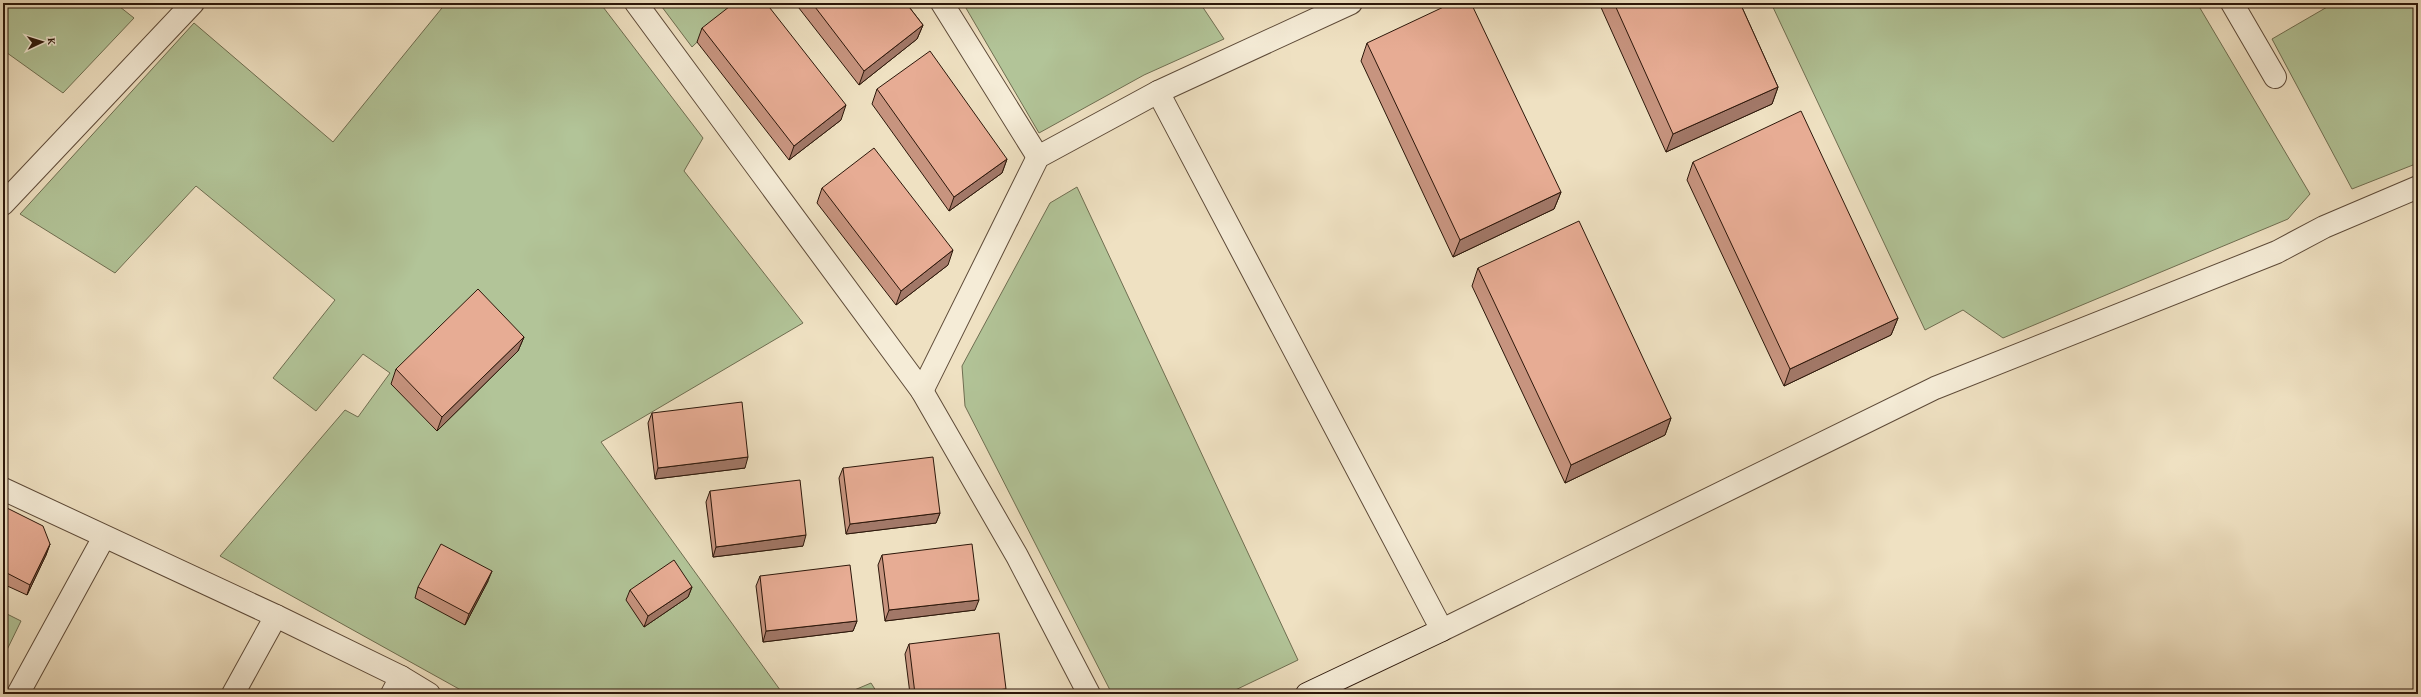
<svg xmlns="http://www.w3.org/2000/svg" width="2421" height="697" font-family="'Gentium Book Plus',serif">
	<rect width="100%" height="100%" fill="#efe1c2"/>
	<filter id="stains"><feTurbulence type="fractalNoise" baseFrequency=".005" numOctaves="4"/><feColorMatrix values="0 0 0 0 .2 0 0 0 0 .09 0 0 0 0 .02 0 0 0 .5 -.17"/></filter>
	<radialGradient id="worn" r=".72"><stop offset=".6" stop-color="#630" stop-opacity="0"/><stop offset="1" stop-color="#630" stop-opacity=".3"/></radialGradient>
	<g fill="#b2c498" stroke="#6f6e51">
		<polygon points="3,3 115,3 134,18 63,93 3,50"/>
		<polygon points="446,3 600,3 703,138 684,171 803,323 601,442 783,694 468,694 220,556 345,410 358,417 390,373 363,354 316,411 273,378 335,300 196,186 115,273 20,214 194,23 333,142"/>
		<polygon points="659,3 738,3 692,47"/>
		<polygon points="963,3 1200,3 1224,39 1144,75 1039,133"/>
		<polygon points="1771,3 2197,3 2310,194 2288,219 2003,338 1963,310 1925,330"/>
		<polygon points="2334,3 2418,3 2418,163 2352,189 2272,39"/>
		<polygon points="1077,187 1298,660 1227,694 1112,694 965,406 962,366 1050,203"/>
		<polygon points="3,612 21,621 3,658"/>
		<polygon points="871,683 878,694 845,694"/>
	</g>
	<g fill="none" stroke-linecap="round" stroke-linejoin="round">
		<defs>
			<g id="street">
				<polyline points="636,3 922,391 1017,556 1089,694"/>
				<polyline points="942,3 1038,157"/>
				<polyline points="2232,3 2275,77"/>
				<polyline points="1158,92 1442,630 1935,388 2277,252 2324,227 2418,187"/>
				<polyline points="3,204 193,3"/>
				<polyline points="922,391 1038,157 1158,92 1351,3"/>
				<polyline points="3,489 276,616 401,677 429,694"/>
				<polyline points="18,694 104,537"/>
				<polyline points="233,694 276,616"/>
				<polyline points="392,694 401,677"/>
			</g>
			<polyline id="secondary" points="1307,694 1442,630"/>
		</defs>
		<use href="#street" stroke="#5d4a38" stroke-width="24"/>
		<use href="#secondary" stroke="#2c170a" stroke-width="24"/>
		<use href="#street" stroke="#f5ecd7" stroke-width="22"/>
		<use href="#secondary" stroke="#f5ecd7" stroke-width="22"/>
	</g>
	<g fill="#c7947f" stroke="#2c170a">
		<polygon points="795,3 906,3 923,25 917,39 859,85"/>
		<polygon points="1599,3 1740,3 1778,87 1772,104 1666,152"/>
		<polygon points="702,28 841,120 789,160 697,42"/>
		<polygon points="1367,43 1561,192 1554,209 1453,257 1361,61"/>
		<polygon points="877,89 1007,159 1002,173 949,211 872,104"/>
		<polygon points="1693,162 1898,318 1891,335 1784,386 1687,180"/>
		<polygon points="822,188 948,265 896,305 817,203"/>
		<polygon points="1478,268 1671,418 1665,435 1565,483 1472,286"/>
		<polygon points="524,337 518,351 437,431 391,384 396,369"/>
		<polygon points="652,413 745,468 655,479 648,423"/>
		<polygon points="843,468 940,513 936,523 846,534 839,478"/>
		<polygon points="710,491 803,546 713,557 706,502"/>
		<polygon points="3,506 50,544 46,555 27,595 3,584"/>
		<polygon points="882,555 975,610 885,621 878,565"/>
		<polygon points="760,576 857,621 853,631 763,642 756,586"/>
		<polygon points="488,581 465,625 415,598 418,587"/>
		<polygon points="692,587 688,597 644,627 626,600 630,590"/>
		<polygon points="909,644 1004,694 910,694 905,654"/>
	</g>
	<g fill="#a27868" stroke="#2c170a">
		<polygon points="923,25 917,39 859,85 864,71"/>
		<polygon points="1778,87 1772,104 1666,152 1673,134"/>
		<polygon points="846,105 841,120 789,160 794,146"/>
		<polygon points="1007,159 1002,173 949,211 954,197"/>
		<polygon points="1561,192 1554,209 1453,257 1460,240"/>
		<polygon points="953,250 948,265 896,305 901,291"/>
		<polygon points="1898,318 1891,335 1784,386 1790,369"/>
		<polygon points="524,337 518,351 437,431 442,417"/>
		<polygon points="1671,418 1665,435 1565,483 1571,465"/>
		<polygon points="748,457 745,468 655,479 658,468"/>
		<polygon points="940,513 936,523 846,534 850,524"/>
		<polygon points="806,535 803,546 713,557 716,547"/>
		<polygon points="50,544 46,555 27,595 30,585"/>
		<polygon points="492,571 488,581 465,625 469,614"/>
		<polygon points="692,587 688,597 644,627 648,616"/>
		<polygon points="979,600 975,610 885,621 889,610"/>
		<polygon points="857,621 853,631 763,642 766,631"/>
		<polygon points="1006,689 1004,694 963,694"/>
	</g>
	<g fill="#e7ac94" stroke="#2c170a">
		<polygon points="734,3 766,3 846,105 794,146 702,28"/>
		<polygon points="812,3 906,3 923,25 864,71"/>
		<polygon points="1452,3 1471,3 1561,192 1460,240 1367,43"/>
		<polygon points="1614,3 1740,3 1778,87 1673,134"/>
		<polygon points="930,51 1007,159 954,197 877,89"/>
		<polygon points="1801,111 1898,318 1790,369 1693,162"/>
		<polygon points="874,148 953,250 901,291 822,188"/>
		<polygon points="1579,221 1671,418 1571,465 1478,268"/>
		<polygon points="478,289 524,337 442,417 396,369"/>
		<polygon points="742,402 748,457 658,468 652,413"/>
		<polygon points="933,457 940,513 850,524 843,468"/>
		<polygon points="800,480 806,535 716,547 710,491"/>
		<polygon points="3,506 43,526 50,544 30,585 3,571"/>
		<polygon points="441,544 492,571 469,614 418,587"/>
		<polygon points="972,544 979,600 889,610 882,555"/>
		<polygon points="674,560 692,587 648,616 630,590"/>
		<polygon points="850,565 857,621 766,631 760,576"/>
		<polygon points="999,633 1006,689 963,694 915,694 909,644"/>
	</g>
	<rect width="2421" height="697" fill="none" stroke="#efe1c2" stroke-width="16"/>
	<rect x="4" y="4" width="2413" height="689" fill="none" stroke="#2c170a" stroke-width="2"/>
	<rect x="8" y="8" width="2405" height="681" fill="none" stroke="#2c170a"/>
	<g transform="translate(42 42) rotate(86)" stroke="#f5ecd7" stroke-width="3" paint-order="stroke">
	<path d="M0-3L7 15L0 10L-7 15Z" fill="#2c170a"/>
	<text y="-6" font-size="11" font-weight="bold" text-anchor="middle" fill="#2c170a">K</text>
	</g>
	<rect width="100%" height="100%" filter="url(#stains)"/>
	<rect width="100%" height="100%" fill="url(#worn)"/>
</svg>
